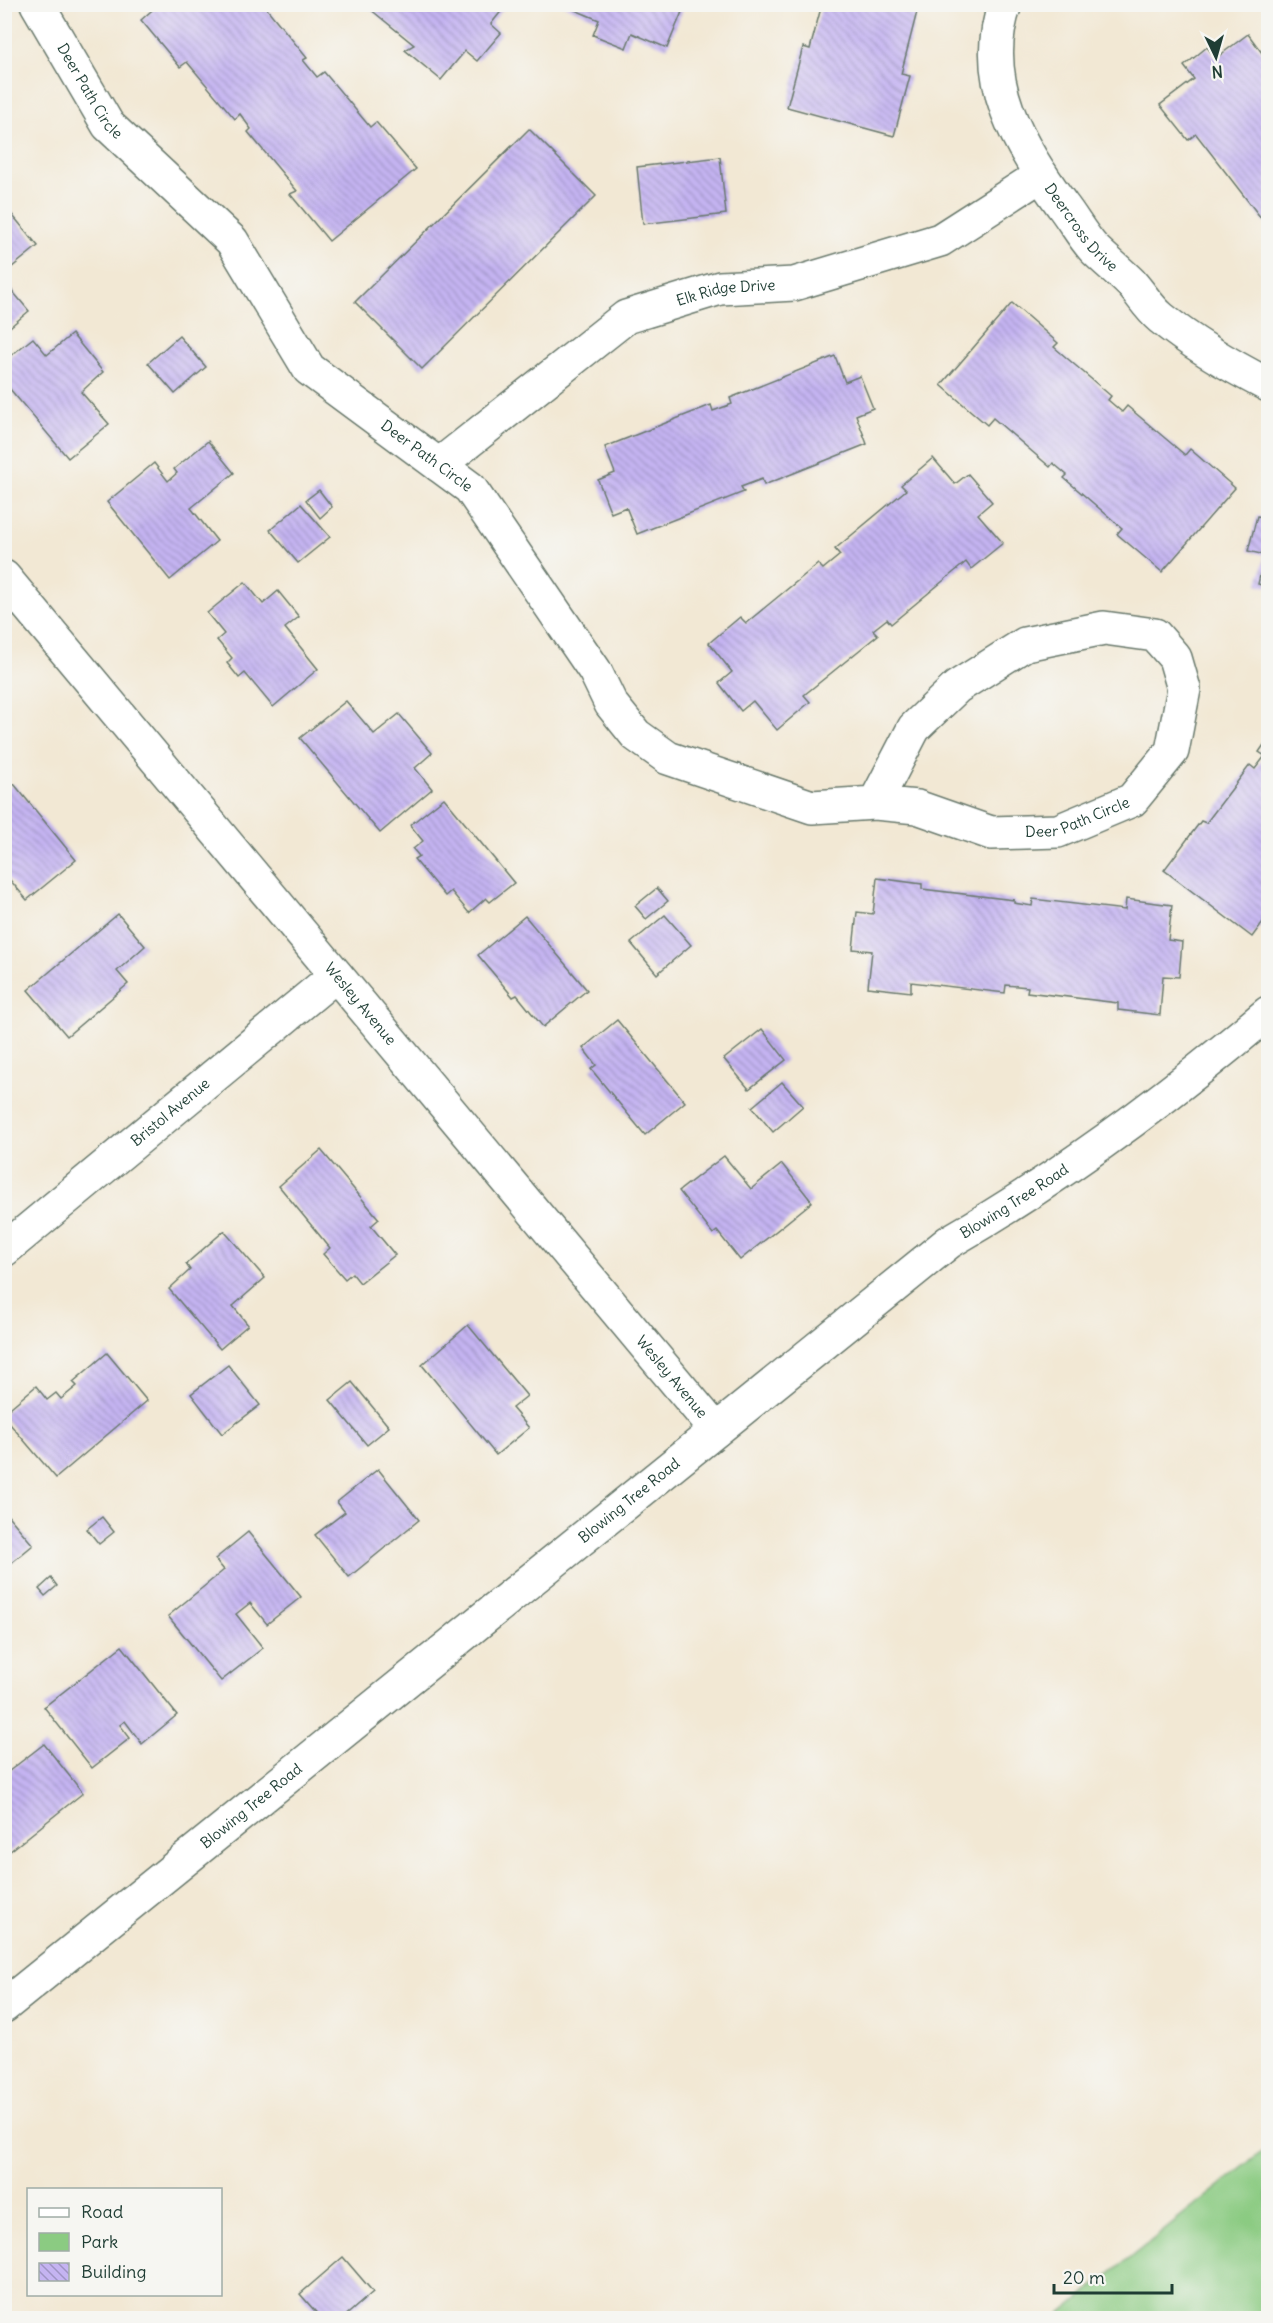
<svg xmlns="http://www.w3.org/2000/svg" width="1273" height="2323" font-family="Delius,sans-serif">
	<defs>
		<pattern id="building-back-hatch" width="6" height="6" patternUnits="userSpaceOnUse" patternTransform="scale(1.5)"><rect width="6" height="6" fill="#c5b4f2"/><path d="M-1 5l2 2M0 0l6 6M5-1l2 2" fill="none" stroke="#9f94c5"/></pattern>
	</defs>
	<rect width="100%" height="100%" fill="#f6f6f2"/>
	<filter id="ink" filterUnits="userSpaceOnUse"><feTurbulence type="fractalNoise" baseFrequency=".0167" numOctaves="2"/><feDisplacementMap in="SourceGraphic" scale="12" xChannelSelector="R" yChannelSelector="G"/><feConvolveMatrix kernelMatrix="1 2 1 2 8 2 1 2 1" color-interpolation-filters="sRGB"/></filter>
	<filter id="wash" filterUnits="userSpaceOnUse"><feTurbulence type="fractalNoise" baseFrequency=".008" numOctaves="4" result="noise"/><feDisplacementMap in="SourceGraphic" scale="24" xChannelSelector="R" yChannelSelector="G"/><feGaussianBlur stdDeviation="1.35" result="paint"/><feColorMatrix in="noise" values="0 0 0 0 0 0 0 0 0 0 0 0 0 0 0 0 0 1.4 0 .05"/><feComposite in="paint" operator="in"/></filter>
	<g filter="url(#wash)">
		<rect width="100%" height="100%" fill="#f2e8d4"/>
		<polygon fill="#8bcb82" stroke="#55845b" stroke-width="1.5" points="1268,2147 1268,2318 1055,2318"/>
		<g id="blocks">
			<g fill="url(#building-back-hatch)">
				<polygon points="159,4 263,4 307,58 303,60 317,77 324,72 370,127 376,122 416,169 329,241 290,194 297,191 248,132 251,129 240,114 235,119 187,62 180,67 141,20"/>
				<polygon points="364,4 507,4 491,24 501,33 477,61 465,51 441,80 405,50 414,45"/>
				<polygon points="678,4 684,7 667,48 632,33 626,48 593,35 599,20 563,5"/>
				<polygon points="822,4 919,4 901,74 910,76 894,136 787,107 803,47 810,49"/>
				<polygon points="1248,34 1268,61 1268,71 1265,74 1268,78 1268,227 1196,134 1188,140 1160,105 1194,79 1184,66 1207,47 1216,58"/>
				<polygon points="529,129 596,196 422,369 355,302"/>
				<polygon points="720,157 726,214 643,224 637,167"/>
				<polygon points="9,211 38,246 6,272 4,214"/>
				<polygon points="4,281 29,311 4,332"/>
				<polygon points="1012,303 1058,343 1054,347 1111,396 1108,400 1122,412 1127,406 1185,455 1190,449 1235,488 1162,572 1117,534 1122,528 1064,478 1067,475 1053,463 1050,467 993,418 987,425 941,385"/>
				<polygon points="72,334 103,372 81,392 109,424 68,458 4,382 4,361 33,338 47,355"/>
				<polygon points="179,336 206,367 175,394 148,363"/>
				<polygon points="835,356 845,382 860,376 873,408 856,415 867,444 764,485 762,479 741,487 744,492 637,534 626,507 611,513 598,480 615,473 605,447 711,405 713,411 732,404 730,398"/>
				<polygon points="208,441 234,473 191,508 217,541 170,580 107,502 154,463 168,481 177,473 174,469"/>
				<polygon points="933,458 955,484 968,474 992,502 978,514 1003,543 971,569 966,562 891,624 887,619 873,630 878,635 804,695 810,702 777,730 753,701 741,711 719,683 732,672 709,643 740,617 746,623 818,564 823,569 840,555 835,549 906,490 901,485"/>
				<polygon points="319,490 332,507 320,518 306,500"/>
				<polygon points="301,504 330,537 298,563 270,530"/>
				<polygon points="1257,516 1268,518 1268,587 1258,584 1265,555 1248,551"/>
				<polygon points="245,582 263,604 278,591 299,617 285,628 318,669 273,707 245,673 239,678 227,663 232,658 217,640 224,634 207,613"/>
				<polygon points="346,701 374,734 399,714 432,753 415,768 432,789 380,833 300,738"/>
				<polygon points="1268,739 1268,915 1252,937 1164,870 1201,821 1206,823 1250,765 1255,769 1265,756 1259,752"/>
				<polygon points="14,784 76,860 27,900 4,873 4,791"/>
				<polygon points="444,798 514,883 490,902 486,898 469,913 451,891 445,896 414,859 419,856 413,849 423,841 410,825"/>
				<polygon points="877,878 922,884 922,889 1014,900 1014,903 1032,906 1033,899 1125,910 1126,899 1172,905 1168,940 1182,942 1179,977 1163,976 1160,1015 1118,1010 1118,1003 1027,992 1028,987 1006,985 1005,993 911,982 911,992 868,987 872,951 853,949 857,912 873,914"/>
				<polygon points="657,888 668,901 646,919 635,906"/>
				<polygon points="118,914 145,946 117,971 128,984 67,1036 28,990"/>
				<polygon points="665,915 691,945 657,974 631,943"/>
				<polygon points="525,916 587,990 543,1027 517,995 513,997 478,955"/>
				<polygon points="617,1020 685,1102 645,1135 591,1069 596,1065 583,1048"/>
				<polygon points="762,1029 786,1060 749,1089 724,1059"/>
				<polygon points="782,1082 803,1106 773,1132 752,1107"/>
				<polygon points="321,1150 379,1219 371,1226 395,1255 360,1283 352,1273 345,1279 323,1254 330,1248 279,1186"/>
				<polygon points="724,1156 751,1189 782,1164 812,1202 740,1260 717,1231 713,1234 679,1191"/>
				<polygon points="224,1231 265,1278 233,1306 248,1325 220,1349 169,1289 190,1270 186,1264"/>
				<polygon points="468,1325 527,1396 512,1408 529,1428 496,1455 422,1365"/>
				<polygon points="107,1353 147,1401 56,1478 4,1417 4,1413 36,1386 47,1400 56,1393 61,1399 77,1386 73,1382"/>
				<polygon points="228,1365 260,1405 222,1434 191,1394"/>
				<polygon points="352,1382 389,1427 367,1445 330,1400"/>
				<polygon points="378,1469 419,1520 349,1577 315,1535 345,1512 337,1502"/>
				<polygon points="4,1511 33,1545 4,1569"/>
				<polygon points="102,1517 114,1532 99,1544 87,1529"/>
				<polygon points="248,1532 301,1597 267,1624 250,1603 236,1614 263,1648 221,1681 168,1616 224,1570 215,1559"/>
				<polygon points="51,1578 57,1586 45,1596 39,1589"/>
				<polygon points="122,1646 177,1715 142,1744 125,1721 120,1725 130,1738 92,1768 44,1707"/>
				<polygon points="44,1744 83,1793 4,1856 4,1775"/>
				<polygon points="343,2257 373,2292 343,2318 321,2318 300,2294"/>
			</g>
		</g>
	</g>
	<g filter="url(#ink)">
		<use href="#blocks" fill-opacity="0" stroke="#69796c" stroke-width="1.5"/>
		<g fill="none" stroke-linecap="round" stroke-linejoin="round">
			<defs>
				<g id="minor">
					<path id="s1" d="M 37,4 L 108,125 L 232,241 L 309,369 L 470,488 L 595,671 L 611,704 L 636,735 L 668,758 L 812,807 L 875,803 L 917,807 L 991,833 L 1058,831 L 1132,800 L 1172,751 L 1184,689 L 1175,658 L 1155,635 L 1104,628 L 1025,644 L 957,687 L 914,728 L 875,803"/>
					<path id="s2" d="M 1005,4 C 978,80 1019,145 1062,205 C 1073,219 1082,236 1094,249 C 1106,261 1119,271 1131,283 C 1141,294 1149,308 1161,318 C 1193,344 1231,366 1268,385"/>
					<path id="s3" d="M 439,465 L 626,317 L 720,288 L 794,284 L 940,240 L 1041,175"/>
					<path id="s4" d="M 4,577 L 716,1430"/>
					<path id="s5" d="M 4,1250 L 336,975"/>
					<path id="s6" d="M 4,2006 L 949,1242 C 1063,1176 1168,1098 1268,1013"/>
				</g>
			</defs>
			<use href="#minor" stroke="#69796c" stroke-width="36"/>
			<use href="#minor" stroke="#fff" stroke-width="33"/>
		</g>
	</g>
	<g text-anchor="middle" stroke-width="6" stroke-linejoin="round" paint-order="stroke">
		<g font-size="15" fill="#1f3d34" stroke="#f6f6f2">
			<text dy="5" stroke="none"><textPath href="#s1" startOffset="102">Deer Path Circle</textPath></text>
			<text dy="5" stroke="none"><textPath href="#s2" startOffset="248">Deercross Drive</textPath></text>
			<text dy="5" stroke="none"><textPath href="#s3" startOffset="342">Elk Ridge Drive</textPath></text>
			<text dy="5" stroke="none"><textPath href="#s1" startOffset="606">Deer Path Circle</textPath></text>
			<text dy="5" stroke="none"><textPath href="#s1" startOffset="1422">Deer Path Circle</textPath></text>
			<text dy="5" stroke="none"><textPath href="#s4" startOffset="556">Wesley Avenue</textPath></text>
			<text dy="5" stroke="none"><textPath href="#s5" startOffset="216">Bristol Avenue</textPath></text>
			<text dy="5" stroke="none"><textPath href="#s6" startOffset="1292">Blowing Tree Road</textPath></text>
			<text dy="5" stroke="none"><textPath href="#s4" startOffset="1042">Wesley Avenue</textPath></text>
			<text dy="5" stroke="none"><textPath href="#s6" startOffset="804">Blowing Tree Road</textPath></text>
			<text dy="5" stroke="none"><textPath href="#s6" startOffset="318">Blowing Tree Road</textPath></text>
		</g>
	</g>
	<rect width="1273" height="2323" fill="none" stroke="#f6f6f2" stroke-width="24"/>
	<rect x="27" y="2188" width="195" height="108" fill="#f6f6f2" stroke="#a0aca6" stroke-width="1.5"/>
	<rect x="39" y="2208" width="30" height="9" fill="#ffffff" stroke="#a0aca6" stroke-width="1.5"/>
	<text x="81" y="2218" font-size="18" fill="#1f3d34">Road</text>
	<rect x="39" y="2233" width="30" height="18" fill="#8bcb82" stroke="#a0aca6" stroke-width="1.5"/>
	<text x="81" y="2248" font-size="18" fill="#1f3d34">Park</text>
	<rect x="39" y="2263" width="30" height="18" fill="url(#building-back-hatch)" stroke="#a0aca6" stroke-width="1.5"/>
	<text x="81" y="2278" font-size="18" fill="#1f3d34">Building</text>
	<g transform="translate(1216 57) rotate(175)" stroke="#f6f6f2" stroke-width="4.5" paint-order="stroke">
	<path d="M0-4.5L10 22L0 15L-10 22Z" fill="#1f3d34"/>
	<text y="-9" font-size="16" font-weight="bold" text-anchor="middle" fill="#1f3d34">N</text>
	</g>
	<path d="M1054 2284v9h118v-9" fill="none" stroke="#1f3d34" stroke-width="3"/>
	<text x="1063" y="2284" font-size="18" fill="#1f3d34" stroke="#f6f6f2" stroke-width="4.5" paint-order="stroke">20 m</text>
</svg>
